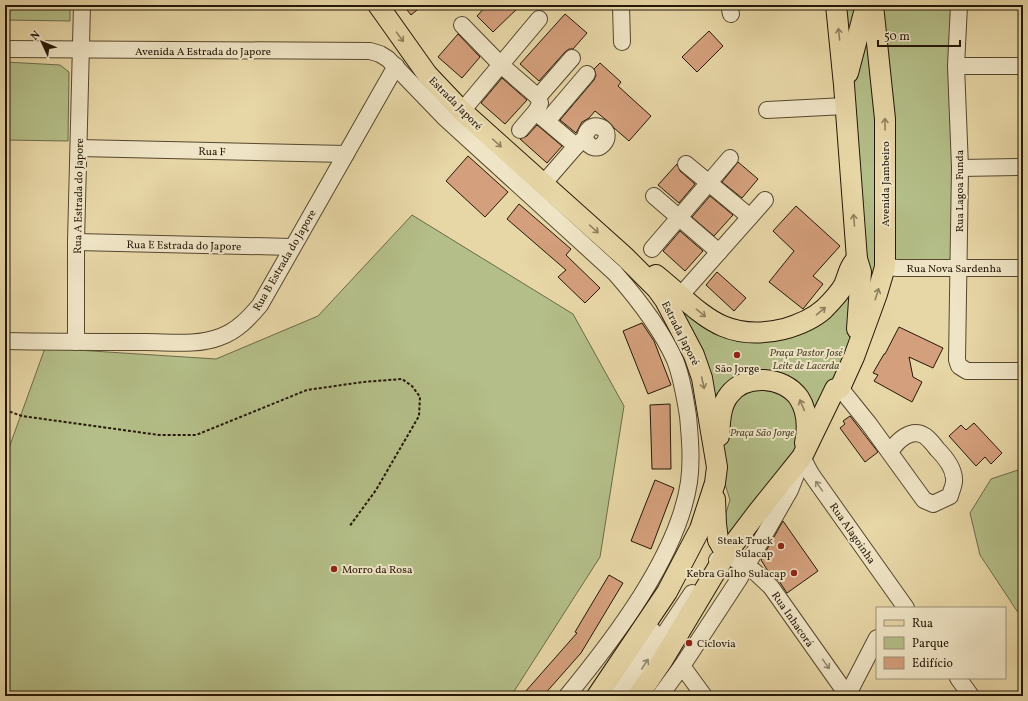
<svg xmlns="http://www.w3.org/2000/svg" width="1028" height="701" font-family="Vollkorn,serif">
	<rect width="100%" height="100%" fill="#e7d6a6"/>
	<filter id="stains"><feTurbulence type="fractalNoise" baseFrequency=".005" numOctaves="4"/><feColorMatrix values="0 0 0 0 .2 0 0 0 0 .09 0 0 0 0 .02 0 0 0 .5 -.17"/></filter>
	<radialGradient id="worn" r=".72"><stop offset=".6" stop-color="#630" stop-opacity="0"/><stop offset="1" stop-color="#630" stop-opacity=".3"/></radialGradient>
	<g fill="#b4be88" stroke="#6c6b48">
		<polygon points="5,5 70,5 70,21 5,20"/>
		<polygon points="837,5 957,5 960,268 879,266 814,431 727,539 725,516 730,500 666,291 733,326 778,328 853,281"/>
		<polygon points="5,62 60,65 69,72 68,141 5,140"/>
		<polygon points="412,215 573,314 624,406 600,557 511,696 5,696 5,459 45,348 216,359 318,316"/>
		<polygon points="1018,470 1023,473 1023,620 980,555 970,513 991,479"/>
	</g>
	<g fill="#d49f7c" stroke="#251807">
		<polygon points="403,5 423,5 411,15"/>
		<polygon points="487,5 521,5 493,32 477,16"/>
		<polygon points="565,14 587,33 573,49 569,49 565,52 539,81 520,64"/>
		<polygon points="709,31 723,46 697,72 682,57"/>
		<polygon points="458,34 480,57 462,78 438,57"/>
		<polygon points="600,63 621,82 618,86 651,116 629,141 614,128 610,123 595,111 589,118 582,122 576,133 560,120 594,80 596,75 594,69"/>
		<polygon points="502,78 527,100 505,124 481,103"/>
		<polygon points="537,125 562,146 547,163 520,139 527,136"/>
		<polygon points="468,156 508,192 485,217 446,181"/>
		<polygon points="738,162 758,179 742,198 722,182"/>
		<polygon points="677,164 680,171 695,184 679,203 658,185"/>
		<polygon points="710,196 733,215 714,236 692,217"/>
		<polygon points="519,204 571,249 566,255 600,288 585,303 558,277 566,270 507,219"/>
		<polygon points="796,206 840,246 813,276 823,284 803,309 769,282 794,251 773,231"/>
		<polygon points="680,231 703,251 685,271 663,251"/>
		<polygon points="717,272 746,298 734,311 706,285"/>
		<polygon points="642,323 654,341 671,385 648,394 623,331"/>
		<polygon points="899,327 943,348 933,368 909,357 913,377 922,382 912,402 874,381 878,375 873,373 884,354 885,354"/>
		<polygon points="670,404 671,469 652,469 650,405"/>
		<polygon points="850,416 878,452 865,462 840,428 845,424 843,421"/>
		<polygon points="974,423 1002,453 991,464 985,457 976,466 949,436 961,425 966,430"/>
		<polygon points="655,480 674,488 651,549 631,541"/>
		<polygon points="783,521 818,571 787,593 779,581 768,571 761,560"/>
		<polygon points="609,575 623,583 581,653 543,696 530,696 525,692 577,633 575,632"/>
	</g>
	<g fill="none" stroke-linecap="round" stroke-linejoin="round">
		<defs>
			<g id="minor">
				<polyline points="621,5 622,42"/>
				<polyline points="729,5 731,14"/>
				<polyline points="959,5 956,66 960,168 957,360 959,366 967,371 1023,371"/>
				<polyline points="462,25 501,65 538,97 540,103 537,110 538,114 576,146"/>
				<path d="M 5,49 L 370,51 L 380,54 L 388,59 L 444,117 L 615,273 C 637,298 661,329 675,360 C 682,378 685,397 688,416 C 690,438 692,460 689,482 C 678,556 613,640 567,696"/>
				<polyline points="956,66 1023,66"/>
				<polyline points="538,97 572,58"/>
				<polyline points="767,110 845,106"/>
				<polyline points="462,111 539,19"/>
				<polyline points="547,121 587,74"/>
				<polyline points="520,130 537,110"/>
				<polyline points="79,148 346,154"/>
				<polyline points="686,164 750,217"/>
				<polyline points="960,168 1023,167"/>
				<path d="M 543,184 L 576,146 L 585,138 C 586,131 591,124 600,127 C 618,134 595,162 585,138"/>
				<polyline points="654,196 719,252"/>
				<polyline points="76,242 292,247"/>
				<polyline points="652,249 730,158"/>
				<polyline points="885,267 898,268 1023,268"/>
				<polyline points="680,296 765,200"/>
				<path d="M 5,341 C 52,342 98,342 145,342 C 169,342 197,346 220,337 C 237,331 249,318 260,305 L 396,66"/>
				<polyline points="76,342 76,242 82,5"/>
				<path d="M 840,388 L 869,424 L 924,500 L 933,504 L 950,496 C 951,491 955,484 954,478 C 953,467 945,457 937,449 C 934,445 929,439 925,436 C 911,427 897,441 890,452"/>
				<polyline points="802,457 811,474 906,608"/>
				<polyline points="717,560 726,554 754,571 771,587 848,696"/>
				<polyline points="682,666 704,696"/>
				<polyline points="958,678 971,696"/>
				<polyline points="609,696 653,631"/>
				<polyline points="623,696 692,593"/>
				<polyline points="660,696 682,666 739,579 790,490 799,467"/>
				<polyline points="847,696 877,638"/>
			</g>
			<g id="major">
				<polyline points="378,5 427,74 462,111 625,257 657,289 665,300 694,355 702,378 717,467 715,483 700,529 667,592 597,696"/>
				<polyline points="836,5 844,85 857,259 861,272 857,329"/>
				<polyline points="848,73 866,5"/>
				<path d="M 656,275 C 700,310 720,344 784,329 C 798,325 813,319 824,309 C 831,302 839,294 844,285 C 848,276 849,266 857,259"/>
				<path d="M 719,436 C 720,423 720,406 729,395 C 745,373 784,376 799,398 C 808,412 808,428 805,443"/>
				<polyline points="715,499 716,524 718,540 726,554"/>
				<polyline points="638,696 662,661 726,554 757,513 802,457 835,389 840,388 854,357 877,294 885,267 885,119 873,5"/>
			</g>
		</defs>
		<use href="#minor" stroke="#56482f" stroke-width="18"/>
		<use href="#major" stroke="#251807" stroke-width="22"/>
		<g stroke="#251807" stroke-width="2" stroke-dasharray="3 2" stroke-linecap="butt">
			<polyline points="5,410 22,416 159,435 196,435 307,390 363,382 402,379 412,386 420,397 419,416 376,490 349,527"/>
			<polyline points="5,418 8,412"/>
		</g>
		<use href="#minor" stroke="#efe4c5" stroke-width="16"/>
		<use href="#major" stroke="#e7d6a6" stroke-width="20"/>
	</g>
	<defs><path id="oneway-shaft" d="M-6 0H5M1.5-3L5.5 0L1.5 3" fill="none" stroke-width="1.6" stroke-linecap="round" stroke-linejoin="round"/></defs>
	<g stroke="#90805e">
		<use href="#oneway-shaft" transform="translate(839 34) rotate(-96)"/>
		<use href="#oneway-shaft" transform="translate(400 37) rotate(53)"/>
		<use href="#oneway-shaft" transform="translate(885 124) rotate(-91)"/>
		<use href="#oneway-shaft" transform="translate(497 143) rotate(42)"/>
		<use href="#oneway-shaft" transform="translate(854 220) rotate(-95)"/>
		<use href="#oneway-shaft" transform="translate(594 229) rotate(42)"/>
		<use href="#oneway-shaft" transform="translate(877 294) rotate(-72)"/>
		<use href="#oneway-shaft" transform="translate(821 311) rotate(-40)"/>
		<use href="#oneway-shaft" transform="translate(701 313) rotate(39)"/>
		<use href="#oneway-shaft" transform="translate(703 383) rotate(77)"/>
		<use href="#oneway-shaft" transform="translate(802 405) rotate(-113)"/>
	</g>
	<g stroke="#948870">
		<use href="#oneway-shaft" transform="translate(819 486) rotate(-125)"/>
		<use href="#oneway-shaft" transform="translate(645 664) rotate(-57)"/>
		<use href="#oneway-shaft" transform="translate(826 664) rotate(55)"/>
	</g>
	<g fill="#8f2418" stroke="#efe4c5" stroke-width="1.5">
		<circle cx="737" cy="355" r="4"/>
		<circle cx="781" cy="546" r="4"/>
		<circle cx="334" cy="569" r="4"/>
		<circle cx="794" cy="573" r="4"/>
		<circle cx="689" cy="643" r="4"/>
	</g>
	<g text-anchor="middle" stroke-width="4" stroke-linejoin="round" paint-order="stroke">
		<g font-size="11" fill="#251807" stroke="#efe4c5">
			<text x="203" y="55">Avenida A Estrada do Japore</text>
			<text transform="translate(456 103) rotate(45)" y="4">Estrada Japoré</text>
			<text transform="translate(212 151) rotate(1)" y="4">Rua F</text>
			<text transform="translate(885 184) rotate(-90)" y="4">Avenida Jambeiro</text>
			<text transform="translate(959 191) rotate(-90)" y="4">Rua Lagoa Funda</text>
			<text transform="translate(78 196) rotate(-89)" y="4">Rua A Estrada do Japore</text>
			<text transform="translate(184 245) rotate(1)" y="4">Rua E Estrada do Japore</text>
			<text transform="translate(284 260) rotate(-60)" y="4">Rua B Estrada do Japore</text>
			<text x="954" y="272">Rua Nova Sardenha</text>
			<text transform="translate(681 333) rotate(63)" y="4">Estrada Japoré</text>
			<text transform="translate(853 533) rotate(55)" y="4">Rua Alagoinha</text>
			<text transform="translate(793 619) rotate(55)" y="4">Rua Inhacorá</text>
		</g>
		<g font-size="11" font-style="italic" fill="#504a2e" stroke="#efe4c5">
			<text x="806" y="356">Praça Pastor José<tspan x="806" dy="13">Leite de Lacerda</tspan></text>
			<text x="762" y="436">Praça São Jorge</text>
		</g>
		<g font-size="11" fill="#251807" stroke="#efe4c5" text-anchor="end">
			<text x="737" y="372" text-anchor="middle">São Jorge</text>
			<text x="773" y="544">Steak Truck<tspan x="773" dy="13">Sulacap</tspan></text>
			<text x="342" y="573" text-anchor="start">Morro da Rosa</text>
			<text x="786" y="577">Kebra Galho Sulacap</text>
			<text x="697" y="647" text-anchor="start">Ciclovia</text>
		</g>
	</g>
	<rect width="1028" height="701" fill="none" stroke="#e7d6a6" stroke-width="20"/>
	<rect x="6" y="6" width="1016" height="689" fill="none" stroke="#251807" stroke-width="2"/>
	<rect x="10" y="10" width="1008" height="681" fill="none" stroke="#251807"/>
	<rect x="876" y="607" width="130" height="72" fill="#efe4c5" stroke="#9e9279"/>
	<rect x="884" y="620" width="20" height="6" fill="#e7d6a6" stroke="#9e9279"/>
	<text x="912" y="627" font-size="12" fill="#251807">Rua</text>
	<rect x="884" y="637" width="20" height="12" fill="#b4be88" stroke="#9e9279"/>
	<text x="912" y="647" font-size="12" fill="#251807">Parque</text>
	<rect x="884" y="657" width="20" height="12" fill="#d49f7c" stroke="#9e9279"/>
	<text x="912" y="667" font-size="12" fill="#251807">Edifício</text>
	<g transform="translate(42 42) rotate(314)" stroke="#efe4c5" stroke-width="3" paint-order="stroke">
	<path d="M0-3L7 15L0 10L-7 15Z" fill="#251807"/>
	<text y="-6" font-size="11" font-weight="bold" text-anchor="middle" fill="#251807">N</text>
	</g>
	<path d="M878 40v6h82v-6" fill="none" stroke="#251807" stroke-width="2"/>
	<text x="884" y="40" font-size="12" fill="#251807" stroke="#efe4c5" stroke-width="3" paint-order="stroke">50 m</text>
	<rect width="100%" height="100%" filter="url(#stains)"/>
	<rect width="100%" height="100%" fill="url(#worn)"/>
</svg>
